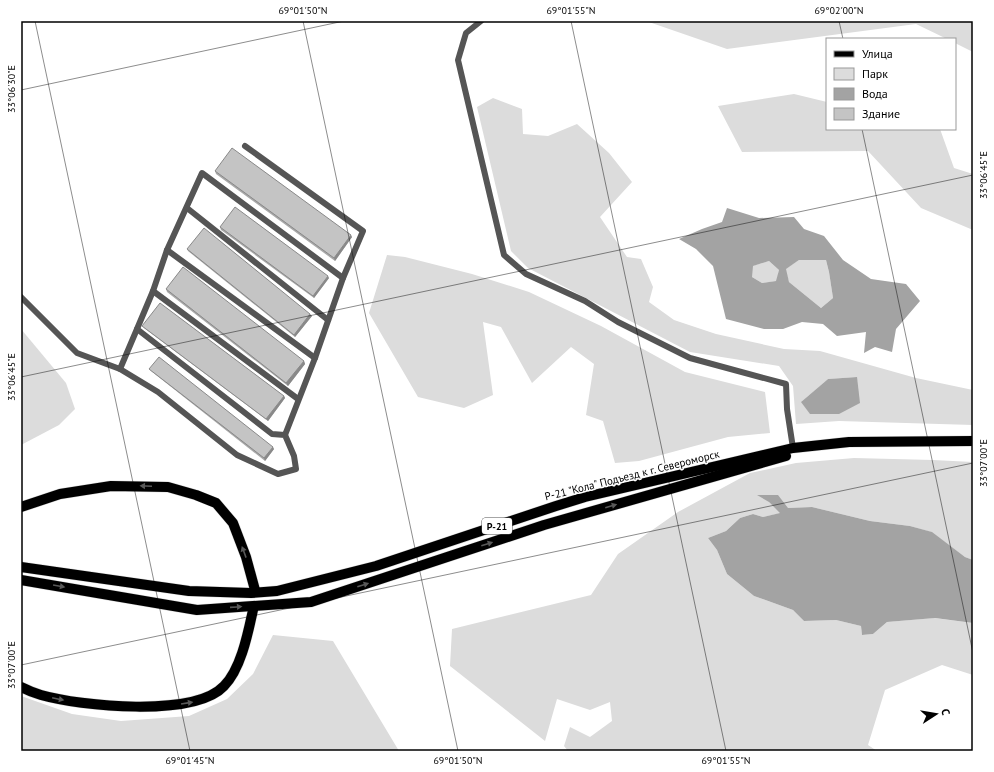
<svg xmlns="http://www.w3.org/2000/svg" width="994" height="772" font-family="'PT Sans',sans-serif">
	<rect width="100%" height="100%" fill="#fff"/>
	<g fill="#dcdcdc" fill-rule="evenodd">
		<polygon points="646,21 973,21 973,52 955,43 955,39 947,39 916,24 727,49"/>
		<polygon points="794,94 827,102 827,129 940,129 954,168 973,174 973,230 921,208 868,151 742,152 718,106"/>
		<path d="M 493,98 L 522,109 L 523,134 L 548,136 L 577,124 L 609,153 L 632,182 L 600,217 L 627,257 L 641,259 L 653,287 L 649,302 L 674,320 L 716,334 L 784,349 L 820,351 L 916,378 L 973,390 L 973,425 L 839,421 L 796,424 L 793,386 L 779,366 L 690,352 L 528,268 L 511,251 L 477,107 ZM 857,377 L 801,402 L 828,379 Z"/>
		<polygon points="387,255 405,257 472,274 529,292 601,326 685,372 765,392 770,433 728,437 639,461 615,463 603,421 586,415 594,364 571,347 532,383 501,327 483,322 493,395 464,408 418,397 369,313"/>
		<polygon points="799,260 826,260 829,272 833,298 821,308 789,282 785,269"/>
		<polygon points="769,261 779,270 777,281 762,283 752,277 752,266"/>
		<polygon points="21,329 66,383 75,409 59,425 21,445"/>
		<polygon points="854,458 933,460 973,462 973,560 965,557 931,532 910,526 870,521 812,507 788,508 769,502 781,513 763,517 753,514 740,518 726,531 708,538 717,550 727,574 754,596 793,610 804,621 836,620 861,626 862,635 873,634 887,622 934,618 973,623 973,675 942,665 885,690 868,745 877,751 568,751 564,746 570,727 590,737 612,721 610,702 590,710 557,699 545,741 450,666 452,629 591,595 618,554 678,512 750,473 796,463"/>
		<polygon points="273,635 333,641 399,751 21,751 21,696 72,714 121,721 189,716 227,699 253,674"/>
	</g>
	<g fill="#a3a3a3" fill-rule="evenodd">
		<path d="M 727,208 L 759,218 L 794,217 L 804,229 L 824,236 L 843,260 L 871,279 L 906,284 L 920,301 L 896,329 L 892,352 L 875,347 L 864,353 L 866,332 L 837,336 L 823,324 L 802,322 L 783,329 L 764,329 L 726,319 L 713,266 L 696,249 L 679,239 L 702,229 L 722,222 ZM 799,260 L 826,260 L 829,272 L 833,298 L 821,308 L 789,282 L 786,269 ZM 769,261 L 779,270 L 776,281 L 762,283 L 752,277 L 753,266 Z"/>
		<polygon points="857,377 860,403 839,414 810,414 801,402 828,379"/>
		<polygon points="757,495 778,495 788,508 812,507 870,521 910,526 932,532 965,557 973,560 973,623 935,618 887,622 873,634 862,635 861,626 836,620 804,621 793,610 754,596 727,574 717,550 708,538 726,531 740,518 753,514 763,517 780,513 769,502"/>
	</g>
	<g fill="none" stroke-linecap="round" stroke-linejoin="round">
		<defs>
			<g id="primary">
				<polyline points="21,507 60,494 111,486 168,487 196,495 216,503 233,523 246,557 255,590"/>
				<polyline points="21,567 189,591 251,593 277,591 376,566 556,506 585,497 793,448 849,442 973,441"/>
				<polyline points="21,580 197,610 311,602 544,525 786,456"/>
				<path d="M 21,687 C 27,690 34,693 41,695 C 80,706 194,718 224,686 C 241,669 248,633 253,610"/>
			</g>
		</defs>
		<use href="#primary" stroke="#dbdbdb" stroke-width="11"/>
		<g stroke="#555" stroke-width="6">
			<polyline points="481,21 466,33 458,60 504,255 526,274 585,301 618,322 690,358 786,384 787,409 793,448"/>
			<polyline points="245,146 363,231 343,278 315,358 285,435"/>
			<polyline points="187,208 328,320"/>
			<polyline points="167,250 315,358"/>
			<polyline points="153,291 298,399"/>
			<polyline points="21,297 77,353 120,369 158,392 237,455 278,474 296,469 294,456 285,435 272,434 137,329 153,291 167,250 202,173 343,278"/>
			<polyline points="120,369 137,329"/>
		</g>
		<use href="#primary" stroke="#000" stroke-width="10"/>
	</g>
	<g fill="#a9a9a9">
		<polygon points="215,171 352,237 335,261 216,174"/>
		<polygon points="220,227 329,278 314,298 221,230"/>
		<polygon points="187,249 312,316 295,337 188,251"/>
		<polygon points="166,289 304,361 305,364 288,386 167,292"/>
		<polygon points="142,326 284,396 285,398 268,421 144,328"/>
		<polygon points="149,369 274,449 265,461 151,371"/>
	</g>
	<g fill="#898989">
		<polygon points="351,235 352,237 335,261 334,258"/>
		<polygon points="328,276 329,278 314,298 313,296"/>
		<polygon points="310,314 312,316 295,337 294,335"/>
		<polygon points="304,361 305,364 288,386 286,383"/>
		<polygon points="284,396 285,398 268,421 266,419"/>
		<polygon points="273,447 274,449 265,461 264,458"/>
	</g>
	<g fill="#c4c4c4" stroke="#898989">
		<polygon points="232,148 351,235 334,258 215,171"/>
		<polygon points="235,207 328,276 313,296 220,227"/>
		<polygon points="204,228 310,314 294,335 187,249"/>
		<polygon points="183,267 304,361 286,383 166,289"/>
		<polygon points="160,303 284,396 266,419 142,326"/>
		<polygon points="159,357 273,447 264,458 149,369"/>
	</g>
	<defs><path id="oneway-solid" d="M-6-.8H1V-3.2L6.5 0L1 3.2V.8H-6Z"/></defs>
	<g fill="#595959">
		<use href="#oneway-solid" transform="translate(146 486) rotate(-178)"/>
		<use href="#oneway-solid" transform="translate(611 506) rotate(-16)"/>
		<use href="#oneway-solid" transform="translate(487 544) rotate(-18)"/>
		<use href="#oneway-solid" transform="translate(244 552) rotate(-110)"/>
		<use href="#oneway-solid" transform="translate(363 585) rotate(-18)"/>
		<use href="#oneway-solid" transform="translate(59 586) rotate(10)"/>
		<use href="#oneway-solid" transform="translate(236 607) rotate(-4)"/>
		<use href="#oneway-solid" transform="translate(58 699) rotate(12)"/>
		<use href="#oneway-solid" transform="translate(187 703) rotate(-9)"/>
	</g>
	<path fill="none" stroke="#000" stroke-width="1" stroke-opacity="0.45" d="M 35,21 L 190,751M 303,21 L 458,751M 571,21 L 726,751M 839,21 L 843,39M 21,90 L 344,21M 862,129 L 973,653M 21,377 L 973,175M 21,665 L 973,463M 972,751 L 973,751"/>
	<g text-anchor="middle" stroke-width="3" stroke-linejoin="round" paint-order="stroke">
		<rect fill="#fff" stroke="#4c4c4c" stroke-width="1" x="482" y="518" width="30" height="16" rx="3"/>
		<g font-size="10" font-weight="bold" fill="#000">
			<text x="497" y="530">Р-21</text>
		</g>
		<g font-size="11" fill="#000" stroke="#fff">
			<text transform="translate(632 475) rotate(-14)" y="4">Р-21 "Кола" Подъезд к г. Североморск</text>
		</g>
	</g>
	<rect width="994" height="772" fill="none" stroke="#ffffff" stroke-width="44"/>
	<rect x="826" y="38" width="130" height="92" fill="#ffffff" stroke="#999999"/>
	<rect x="834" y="51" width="20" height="6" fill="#000000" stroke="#999999"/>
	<text x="862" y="58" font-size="12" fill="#000000">Улица</text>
	<rect x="834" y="68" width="20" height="12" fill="#dcdcdc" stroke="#999999"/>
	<text x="862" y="78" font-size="12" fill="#000000">Парк</text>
	<rect x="834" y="88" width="20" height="12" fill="#a3a3a3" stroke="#999999"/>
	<text x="862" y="98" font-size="12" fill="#000000">Вода</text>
	<rect x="834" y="108" width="20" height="12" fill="#c4c4c4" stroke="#999999"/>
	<text x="862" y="118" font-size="12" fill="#000000">Здание</text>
	<g transform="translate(936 714) rotate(78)" stroke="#ffffff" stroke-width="3" paint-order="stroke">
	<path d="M0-3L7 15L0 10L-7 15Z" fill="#000000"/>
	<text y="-6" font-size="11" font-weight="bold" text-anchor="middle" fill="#000000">С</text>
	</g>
	<rect x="22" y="22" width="950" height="728" fill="none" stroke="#000" stroke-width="1.5"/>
	<g font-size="10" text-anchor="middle" fill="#000">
		<text x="303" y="14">69°01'50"N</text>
		<text x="571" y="14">69°01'55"N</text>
		<text x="839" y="14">69°02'00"N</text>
		<text transform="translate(11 89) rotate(-90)" y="4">33°06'30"E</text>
		<text transform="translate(983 175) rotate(-90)" y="4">33°06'45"E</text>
		<text transform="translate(11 377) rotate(-90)" y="4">33°06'45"E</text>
		<text transform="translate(983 463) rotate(-90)" y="4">33°07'00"E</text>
		<text transform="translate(11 665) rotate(-90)" y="4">33°07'00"E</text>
		<text x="190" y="764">69°01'45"N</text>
		<text x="458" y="764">69°01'50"N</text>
		<text x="726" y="764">69°01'55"N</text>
	</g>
</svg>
